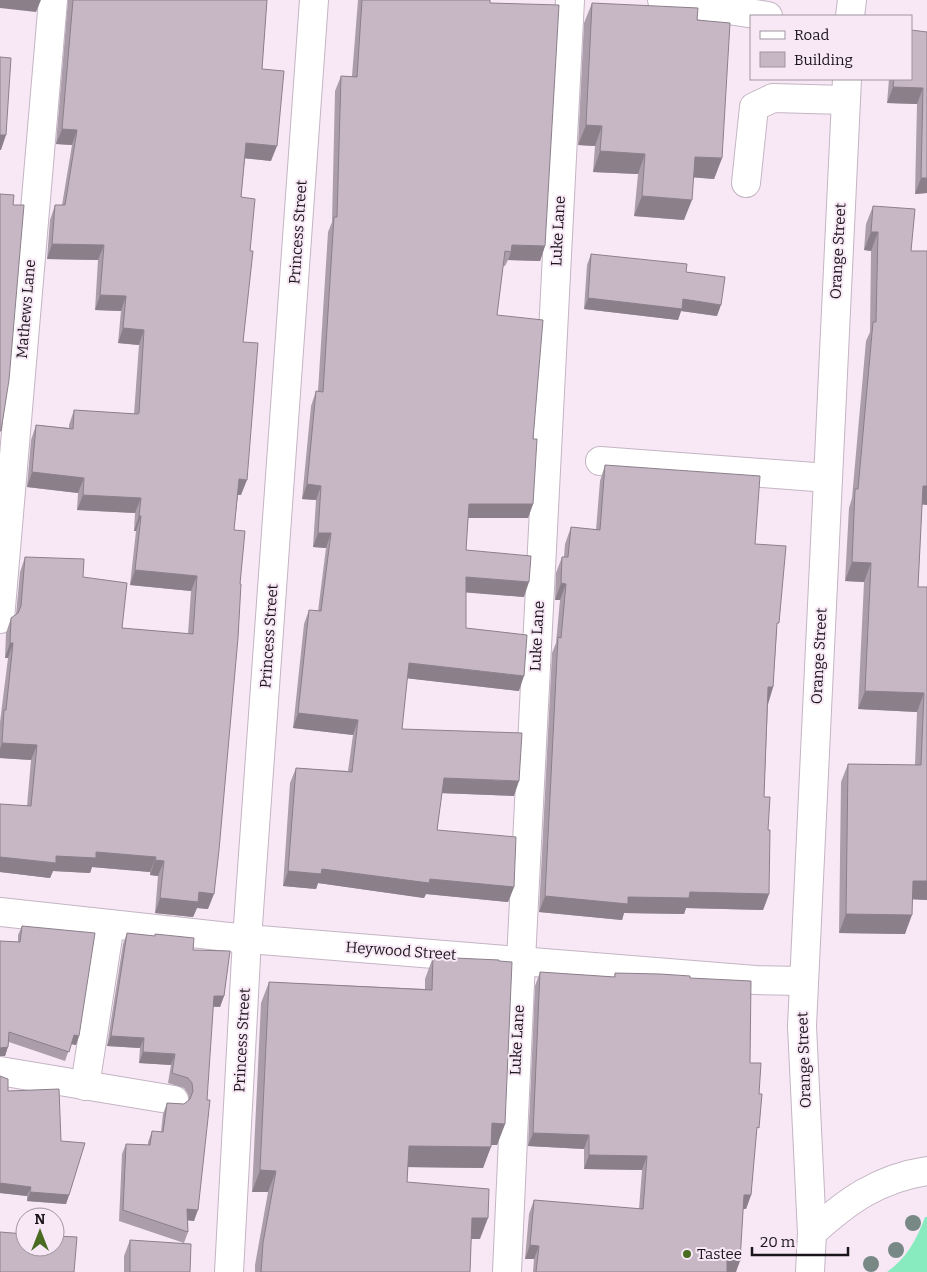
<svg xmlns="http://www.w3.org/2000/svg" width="927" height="1272" font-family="Bitter,serif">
	<rect width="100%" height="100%" fill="#f8e8f6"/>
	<path fill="#88ebc0" d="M 925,1217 L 927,1217 L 927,1272 L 887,1272 C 906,1259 917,1239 925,1217 Z"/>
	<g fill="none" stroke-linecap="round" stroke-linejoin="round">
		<defs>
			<g id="minor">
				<polyline points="662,0 768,16"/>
				<polyline points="850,16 852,0"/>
				<polyline points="746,183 754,107 773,98 845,100"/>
				<polyline points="600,461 828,478"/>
				<polyline points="0,619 53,0"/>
				<polyline points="0,912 247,939 755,980 803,981"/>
				<polyline points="0,1071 174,1100"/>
				<polyline points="85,1086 110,924"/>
				<path d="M 812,1233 C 847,1201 879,1178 927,1171"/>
				<polyline points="229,1272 247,939 314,0"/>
				<polyline points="507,1272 521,960 570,0"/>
				<polyline points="810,1272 812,1233 802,1026 847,79"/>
			</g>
		</defs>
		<use href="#minor" stroke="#c4b5c3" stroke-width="30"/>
		<use href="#minor" stroke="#fff" stroke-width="28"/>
	</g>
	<g fill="#778885">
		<circle cx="913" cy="1223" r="8"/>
		<circle cx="896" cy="1250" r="8"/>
		<circle cx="871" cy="1264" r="8"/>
	</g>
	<g fill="#ab9da9">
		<polygon points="68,0 267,0 262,69 271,161 245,158 241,197 250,251 243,342 241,495 238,495 234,530 208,909 197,908 193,917 155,913 158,876 150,875 150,872 92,867 90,873 53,871 50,878 0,872 0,804 27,806 31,760 0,758 0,722 8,658 5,658 6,633 11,618 16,615 20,572 25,557 83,577 122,628 188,634 191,591 130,585 136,531 134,531 135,513 77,510 78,493 27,487 31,440 36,425 69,428 69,425 74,410 134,414 139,345 118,343 121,311 95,310 98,260 47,259 50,220 55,205 62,205 72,145 56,144"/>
		<polygon points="358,0 490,0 490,3 545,246 540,261 508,260 505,266 503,266 497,315 533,439 533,504 528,518 468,518 466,550 524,597 466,592 466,628 519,691 407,678 402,729 514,796 442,793 437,830 514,887 508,902 426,894 424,898 318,883 316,889 283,886 290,783 296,768 348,771 353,735 293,728 304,624 309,610 318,611 326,548 313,547 316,500 302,499 311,406 316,391 318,391 328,232 332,222 335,91 341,76 352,76"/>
		<polygon points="592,3 722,158 714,179 693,177 684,220 634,216 638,174 593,172 595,146 578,145 584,23"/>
		<polygon points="927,32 927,193 915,194 917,104 887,103 889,79 911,79"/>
		<polygon points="873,206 911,251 922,504 918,587 927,587 927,900 912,899 905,934 839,933 841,782 848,764 915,765 917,712 858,709 864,582 845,581 849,508 852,498 866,341 870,332 871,251 864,250 866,224"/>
		<polygon points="591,254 686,272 717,316 681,311 678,320 584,309 587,265"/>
		<polygon points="605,465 755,544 777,629 773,687 768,704 764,797 768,830 769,894 763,910 686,908 684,914 624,913 622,920 539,912 552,653 556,643 560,600 555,600 556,573 562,557 564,557 565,544 571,527 596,530 600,481"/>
		<polygon points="22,926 79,1036 76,1045 71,1044 65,1061 9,1042 5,1056 0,1056 0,941 18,942 18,935"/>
		<polygon points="127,933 155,936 155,934 193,950 224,996 220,1007 213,1007 194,1221 188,1220 188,1232 184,1243 119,1221 122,1154 126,1144 148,1145 148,1142 152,1131 161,1132 163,1114 167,1103 184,1104 189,1100 188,1094 184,1088 168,1083 171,1065 139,1063 140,1048 107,1046 123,944"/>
		<polygon points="433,957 505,1124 497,1145 491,1145 483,1168 408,1167 407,1182 480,1239 471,1239 470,1272 255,1272 255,1265 268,1192 252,1192 261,1003 269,982 425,989 425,979"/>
		<polygon points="540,972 614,977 615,973 690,978 750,1063 756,1135 751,1195 746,1209 743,1209 736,1272 533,1272 534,1259 525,1259 529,1214 534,1200 639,1209 642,1170 584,1169 584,1149 528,1146 535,986"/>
		<polygon points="0,1076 8,1091 61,1141 69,1195 66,1204 27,1201 27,1196 0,1193"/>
		<polygon points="130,1240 190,1272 124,1272 124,1256"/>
	</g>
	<g fill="#8b808a">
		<polygon points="0,0 41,0 36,12 0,8"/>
		<polygon points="893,87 923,88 917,104 887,103"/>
		<polygon points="586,125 602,126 595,146 578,145"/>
		<polygon points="62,129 77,130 72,145 56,144"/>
		<polygon points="0,135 6,135 1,150 0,150"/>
		<polygon points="246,143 277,146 271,161 241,158"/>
		<polygon points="600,151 645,154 638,174 593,172"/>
		<polygon points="695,157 722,158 714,179 688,177"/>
		<polygon points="921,178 927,178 927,193 915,194"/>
		<polygon points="642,196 692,200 684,220 634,216"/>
		<polygon points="871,232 878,232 871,251 864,250"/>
		<polygon points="52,244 104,245 98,260 47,259"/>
		<polygon points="512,245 545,246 540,261 508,260 511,252"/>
		<polygon points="100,295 126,296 121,311 95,310"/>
		<polygon points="588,298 683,299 721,305 717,316 681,311 678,320 584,309"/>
		<polygon points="123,328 144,330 139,345 118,343"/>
		<polygon points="32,472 84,478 78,493 27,487"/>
		<polygon points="239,479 247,480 241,495 234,494"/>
		<polygon points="307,484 321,486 316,500 302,499"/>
		<polygon points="923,486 927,486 927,505 916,504"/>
		<polygon points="83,495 141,498 135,513 77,510"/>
		<polygon points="469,504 533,504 528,518 463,518"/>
		<polygon points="139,516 141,516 136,531 134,531"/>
		<polygon points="318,533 331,533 326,548 313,547"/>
		<polygon points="852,562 871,563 864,582 845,581"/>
		<polygon points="135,570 197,576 191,591 130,585"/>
		<polygon points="466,577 529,582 524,597 460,592"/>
		<polygon points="561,583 566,584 560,600 555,600"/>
		<polygon points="10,643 13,643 8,658 5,658"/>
		<polygon points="409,663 524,676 519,691 404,678"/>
		<polygon points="768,687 773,687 768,704"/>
		<polygon points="865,691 924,693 917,712 858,709"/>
		<polygon points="298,713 358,720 353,735 293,728"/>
		<polygon points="2,743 37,745 31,760 0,758 0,749"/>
		<polygon points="444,778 519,781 514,796 438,793"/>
		<polygon points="96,852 156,857 150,872 92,867 90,873 53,871 50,878 0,872 0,857 56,856"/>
		<polygon points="155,860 164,861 158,876 150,875"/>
		<polygon points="322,869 430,879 514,887 508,902 426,894 424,898 318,883 316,889 283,886 288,871"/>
		<polygon points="913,881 927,881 927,900 906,899"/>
		<polygon points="199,892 214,894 208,909 197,908 193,917 155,913 160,898"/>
		<polygon points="690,892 769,894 763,910 686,908 684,914 624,913 622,920 539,912 545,896 628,897"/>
		<polygon points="846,914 912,915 905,934 839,933"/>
		<polygon points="214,996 224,996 220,1007 210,1006"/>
		<polygon points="74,1035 79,1036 76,1045 71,1044"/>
		<polygon points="111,1036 144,1038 140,1048 107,1046"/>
		<polygon points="8,1047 5,1056 0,1056 0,1048"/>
		<polygon points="143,1052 175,1054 171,1065 139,1063"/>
		<polygon points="492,1123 505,1124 497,1145 484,1145"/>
		<polygon points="533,1133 589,1135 584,1149 528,1146"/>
		<polygon points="409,1146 491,1147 483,1168 401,1167"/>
		<polygon points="589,1155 647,1156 642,1170 584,1169"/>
		<polygon points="260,1170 276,1171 268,1192 252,1192"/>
		<polygon points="0,1183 31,1187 27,1196 0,1193"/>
		<polygon points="30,1192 69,1195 66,1204 27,1201"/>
		<polygon points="744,1195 751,1195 746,1209 739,1208"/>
		<polygon points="187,1209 198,1210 194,1221 184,1220"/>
		<polygon points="472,1218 488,1218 480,1239 464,1239"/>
		<polygon points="530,1245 539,1246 534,1259 525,1259"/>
		<polygon points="727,1260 740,1261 736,1272 723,1272"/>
	</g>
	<g fill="#c7b7c5" stroke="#8b808a">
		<polygon points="73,0 267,0 262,69 284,71 277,146 246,143 241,197 255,199 250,251 253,251 243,342 258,343 247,480 239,479 234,530 245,531 240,584 241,584 238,638 219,850 214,894 199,892 198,902 160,898 164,861 155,860 156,857 96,852 96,858 56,856 56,863 0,857 0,804 31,806 37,745 2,743 4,710 6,710 13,643 10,643 11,618 18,613 21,606 25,557 84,559 83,577 127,583 122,628 193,634 197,576 135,570 141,516 139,516 141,498 83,495 84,478 32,472 36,425 73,429 74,410 137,414 139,413 144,330 123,328 126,296 100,295 104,245 52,244 55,205 65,205 77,130 62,129"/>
		<polygon points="362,0 490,0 490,3 559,5 545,246 512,245 511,252 505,251 497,315 543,320 533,439 537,439 533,504 469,504 466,550 531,556 529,582 466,577 466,628 527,635 524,676 409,663 402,729 522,733 519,781 444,778 437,830 516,837 514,887 430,879 429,883 322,869 321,874 288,871 296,768 352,772 358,720 298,713 309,610 321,611 331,533 318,533 321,486 307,484 316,391 323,392 334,217 337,217 341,76 357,77"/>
		<polygon points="592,3 698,8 697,20 730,23 722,158 695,157 692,200 642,196 645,154 600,151 602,126 586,125"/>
		<polygon points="911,30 927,32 927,178 921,178 923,88 893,87 894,79 911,79"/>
		<polygon points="0,57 11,58 6,135 0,135"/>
		<polygon points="0,194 14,195 13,205 24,205 9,380 1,431 0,431"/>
		<polygon points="873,206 915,209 911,251 927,251 927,486 923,486 918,587 927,587 927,881 913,881 912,915 846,914 848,764 921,765 924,693 865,691 871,563 852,562 855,489 858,489 873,322 876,322 878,232 871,232"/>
		<polygon points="591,254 687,264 686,272 725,277 721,305 683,299 682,309 588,298"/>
		<polygon points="605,465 760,476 755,544 786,546 779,623 777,623 773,687 768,687 764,797 770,797 768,830 770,830 769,894 690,892 689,898 628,897 628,904 545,896 558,637 561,638 566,584 561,583 562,557 568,557 571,527 600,530"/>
		<polygon points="22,926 95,933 79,1036 74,1035 69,1052 9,1032 8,1047 0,1048 0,941 20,942"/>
		<polygon points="127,933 155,936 155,934 194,938 193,950 230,951 224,996 214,996 207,1100 210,1100 198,1210 187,1209 188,1232 123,1210 126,1144 150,1145 152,1131 163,1132 167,1103 184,1104 190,1099 193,1091 192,1083 188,1078 172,1073 175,1054 143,1052 144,1038 111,1036"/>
		<polygon points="433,957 499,960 499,961 512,962 505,1124 492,1123 491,1147 409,1146 407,1182 489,1189 488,1218 472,1218 470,1272 261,1272 263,1243 276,1171 260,1170 269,982 432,990"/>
		<polygon points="540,972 615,977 615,973 660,974 690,976 690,978 751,981 750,1063 761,1063 759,1094 762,1094 759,1128 757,1127 751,1195 744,1195 740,1261 727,1260 727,1272 536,1272 539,1246 530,1245 534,1200 643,1209 647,1156 589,1155 589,1135 533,1133"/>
		<polygon points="0,1076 8,1079 8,1091 59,1089 61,1141 85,1143 69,1195 30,1192 31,1187 0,1183"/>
		<polygon points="0,1232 25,1234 25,1247 55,1247 55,1236 77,1237 74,1272 0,1272"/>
		<polygon points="130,1240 191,1244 190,1272 130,1272"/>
	</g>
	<circle fill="#496b22" stroke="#f8e8f6" stroke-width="2" cx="687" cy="1254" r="5"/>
	<g text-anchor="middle" stroke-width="4" stroke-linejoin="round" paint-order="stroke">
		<g font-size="15" fill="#1a151a" stroke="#f8e8f6">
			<text transform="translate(558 231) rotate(-87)" y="5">Luke Lane</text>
			<text transform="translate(298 232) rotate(-86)" y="5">Princess Street</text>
			<text transform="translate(838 251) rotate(-87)" y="5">Orange Street</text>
			<text transform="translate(26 309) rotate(-85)" y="5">Mathews Lane</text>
			<text transform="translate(269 636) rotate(-86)" y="5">Princess Street</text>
			<text transform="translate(537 636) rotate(-87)" y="5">Luke Lane</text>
			<text transform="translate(819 656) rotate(-87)" y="5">Orange Street</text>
			<text transform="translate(401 951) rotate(4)" y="5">Heywood Street</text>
			<text transform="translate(242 1040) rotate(-87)" y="5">Princess Street</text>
			<text transform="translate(517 1040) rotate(-87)" y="5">Luke Lane</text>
			<text transform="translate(804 1060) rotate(-92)" y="5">Orange Street</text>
		</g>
		<g font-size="15" fill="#1a151a" stroke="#f8e8f6" text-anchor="start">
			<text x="697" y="1259">Tastee</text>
		</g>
	</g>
	<rect x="750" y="15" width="162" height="65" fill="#f8e8f6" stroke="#9f949e"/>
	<rect x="760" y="31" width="25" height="8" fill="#ffffff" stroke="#9f949e"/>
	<text x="794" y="40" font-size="15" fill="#1a151a">Road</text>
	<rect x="760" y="52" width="25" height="15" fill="#c7b7c5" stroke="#9f949e"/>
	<text x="794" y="65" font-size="15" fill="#1a151a">Building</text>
	<g transform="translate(40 1232)"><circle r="24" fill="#f8e8f6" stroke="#9f949e"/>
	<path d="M0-4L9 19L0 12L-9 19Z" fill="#496b22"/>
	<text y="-8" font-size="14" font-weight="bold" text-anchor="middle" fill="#1a151a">N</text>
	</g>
	<path d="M752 1247v8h96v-8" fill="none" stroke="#1a151a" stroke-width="2.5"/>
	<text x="760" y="1247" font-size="15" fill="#1a151a" stroke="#f8e8f6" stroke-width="4" paint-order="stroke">20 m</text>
</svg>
